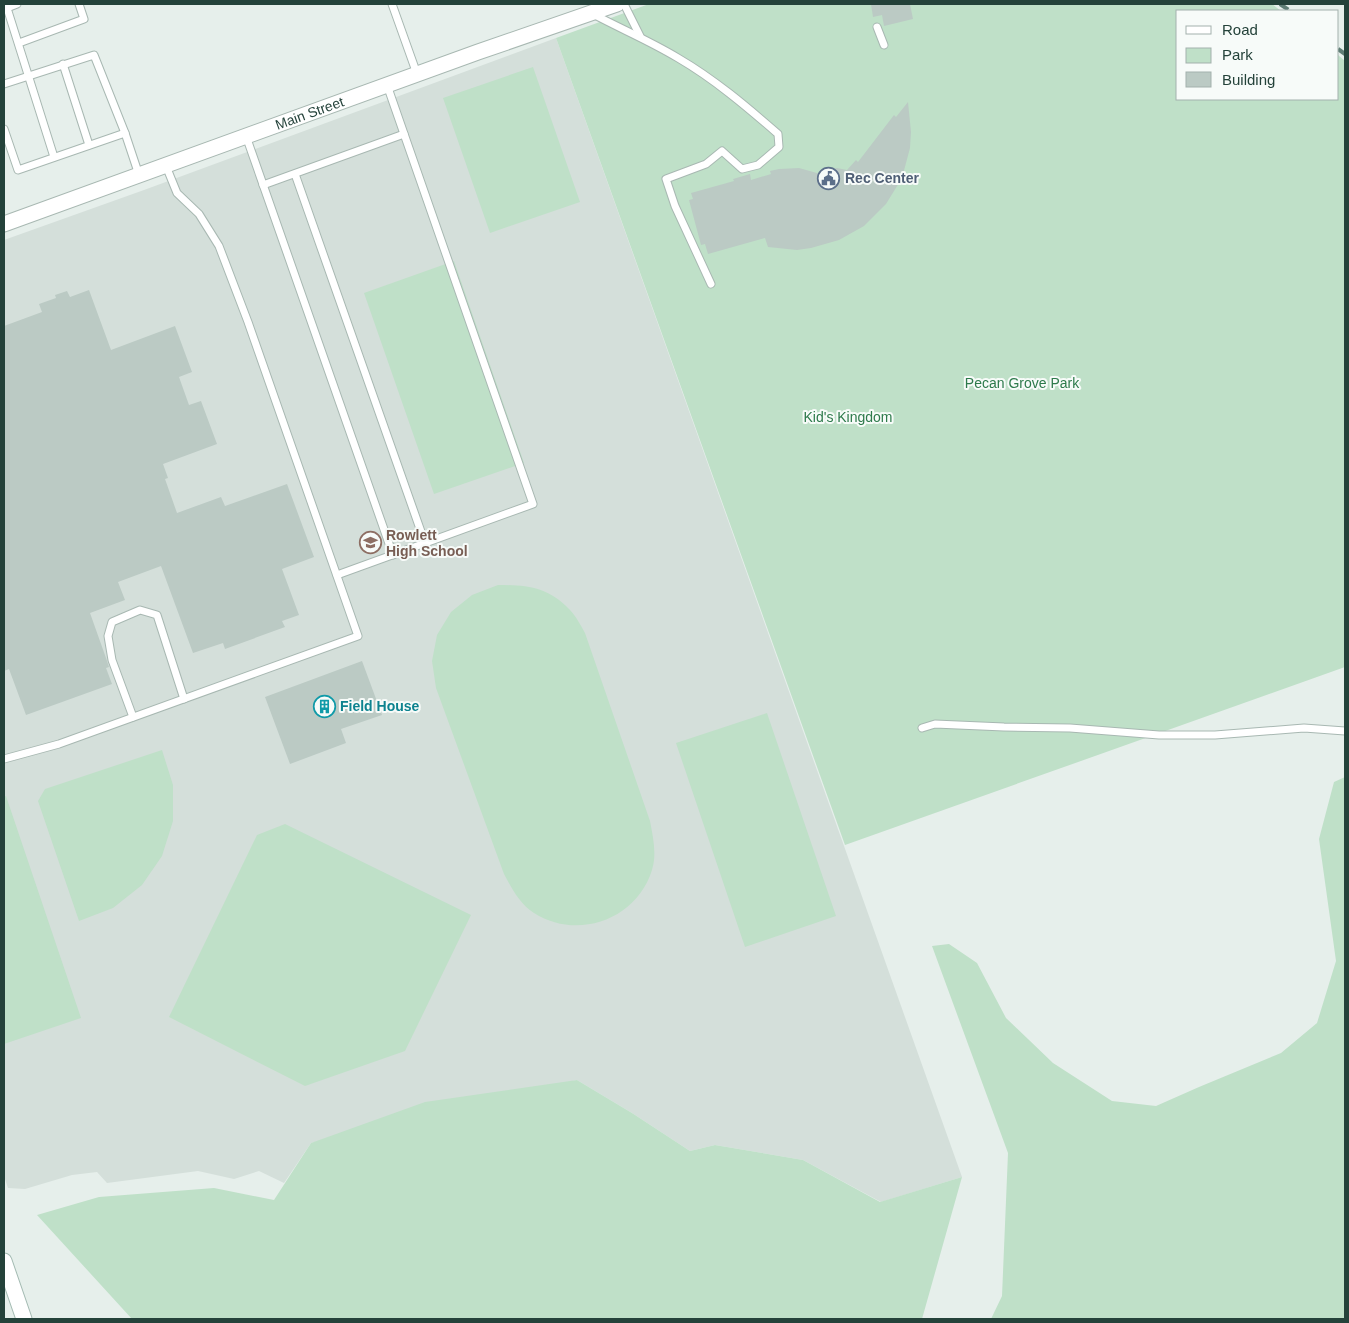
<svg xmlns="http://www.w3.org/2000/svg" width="1349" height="1323" font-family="Arial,sans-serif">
	<rect width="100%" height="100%" fill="#e6efeb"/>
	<polygon fill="#d4dfda" points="556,38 962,1177 881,1202 803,1160 715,1145 690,1151 632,1113 577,1080 311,1143 284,1183 259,1171 234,1179 198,1171 107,1183 97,1172 72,1175 25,1189 8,1188 4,1176 4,240 144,190"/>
	<g fill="#bfe0c8">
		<polygon points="649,4 1272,4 1281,11 1178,11 1178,99 1338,99 1338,55 1345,61 1345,667 845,845 556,38"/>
		<polygon points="533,67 580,202 490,233 443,98"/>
		<polygon points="454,261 524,463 434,494 364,293"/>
		<path d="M 498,585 C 527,585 548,587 570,610 C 576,616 581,626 585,633 L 650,821 C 653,837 657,854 652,870 C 637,919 578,941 534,913 C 520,904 512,889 504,874 L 436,688 L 432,661 L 437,635 L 451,612 L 472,595 Z"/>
		<polygon points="767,713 836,916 745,947 676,743"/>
		<polygon points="162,750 173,785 173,821 162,856 142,885 113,908 79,921 38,801 45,789"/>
		<polygon points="1345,777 1345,1319 991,1319 1002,1296 1008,1153 932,946 949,944 977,963 1006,1018 1053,1063 1112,1101 1156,1106 1199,1087 1281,1053 1317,1023 1336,961 1319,839 1334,782"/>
		<polygon points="6,796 81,1018 4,1044 4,797"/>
		<polygon points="285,824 471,915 405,1051 305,1086 169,1017 257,835"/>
		<polygon points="577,1080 632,1113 690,1151 715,1145 803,1160 880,1202 962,1177 922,1319 132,1319 37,1215 99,1197 214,1188 274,1200 311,1143 425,1102"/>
	</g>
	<g fill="#bbcac4">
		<polygon points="871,4 910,4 913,19 884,26 882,15 873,17"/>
		<polygon points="908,102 911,132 910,148 902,178 886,204 864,226 839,240 811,248 797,250 768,247 765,238 708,254 705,244 701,245 689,200 693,199 691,193 734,181 733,179 750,174 751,180 771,174 770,171 779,169 799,168 824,175 832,169 837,168 847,170 856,160 858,162 894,115 896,117"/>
		<polygon points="89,290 111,350 175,326 192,372 179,377 189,405 201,401 217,444 163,464 168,478 165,479 177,513 221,497 225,506 287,484 314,557 282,569 299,615 282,621 285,627 225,649 223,643 193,653 161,566 118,582 125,600 90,613 106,658 109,667 106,668 112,684 26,715 9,669 4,671 4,326 42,312 39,304 56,298 55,295 67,291 70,297"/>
		<polygon points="362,661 382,715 341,729 346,743 290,764 265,697"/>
	</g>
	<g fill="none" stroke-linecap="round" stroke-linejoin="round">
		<defs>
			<g id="service">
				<polyline points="17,4 7,8 54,157"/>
				<polyline points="392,4 417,74"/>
				<polyline points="624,4 640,36"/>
				<path d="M 593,14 C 621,29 650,41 678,58 C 714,79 746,106 778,134 L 779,147 L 758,165 L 742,169 L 722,151 L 706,164 L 666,179 L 675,206 L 711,284"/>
				<polyline points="877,27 884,45"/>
				<polyline points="19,43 84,19 79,4"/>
				<polyline points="63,64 89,145"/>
				<polyline points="4,84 94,55 125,133 139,175"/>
				<polyline points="4,129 18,170 125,133"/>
				<polyline points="246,136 393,555"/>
				<polyline points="295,174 425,543"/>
				<polyline points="263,185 404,134"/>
				<polyline points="337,575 533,504 387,85"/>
				<polyline points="133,717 112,660 108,636 112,622 140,610 157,615 184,699"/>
				<polyline points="922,728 935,724 1004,727 1070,728 1159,735 1215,735 1304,728 1345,731"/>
				<polyline points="4,759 59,744 358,636 248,322 219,246 199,214 177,193 166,166"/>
			</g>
			<g id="tertiary">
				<path id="s1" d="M 4,224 L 478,52 L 617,4"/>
			</g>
			<polyline id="secondary" points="4,1261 24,1319"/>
		</defs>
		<use href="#service" stroke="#a8b8b2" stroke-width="9"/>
		<use href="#tertiary" stroke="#a8b8b2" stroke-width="17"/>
		<use href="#secondary" stroke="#a4bbb3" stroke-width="17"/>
		<use href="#service" stroke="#fff" stroke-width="7"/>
		<use href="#tertiary" stroke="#fff" stroke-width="15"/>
		<use href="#secondary" stroke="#fff" stroke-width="15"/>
		<g stroke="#5f7d75" stroke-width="4" stroke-dasharray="10 5" stroke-linecap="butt">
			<polyline points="1280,4 1290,11"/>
			<polyline points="1338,49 1345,54"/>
		</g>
	</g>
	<defs>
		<symbol id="civic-ring" viewBox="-11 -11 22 22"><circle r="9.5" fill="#f7fbf9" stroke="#5c6f8a" stroke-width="1.5"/><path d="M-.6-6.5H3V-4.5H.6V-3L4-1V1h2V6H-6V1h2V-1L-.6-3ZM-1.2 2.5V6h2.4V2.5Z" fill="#5c6f8a"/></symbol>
		<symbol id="school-ring" viewBox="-11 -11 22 22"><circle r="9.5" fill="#f7fbf9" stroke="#8d6e63" stroke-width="1.5"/><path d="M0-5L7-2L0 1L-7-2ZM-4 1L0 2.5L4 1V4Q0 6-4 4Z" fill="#8d6e63"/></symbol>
		<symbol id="building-ring" viewBox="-11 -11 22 22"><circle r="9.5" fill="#f7fbf9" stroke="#0f9aa8" stroke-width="1.5"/><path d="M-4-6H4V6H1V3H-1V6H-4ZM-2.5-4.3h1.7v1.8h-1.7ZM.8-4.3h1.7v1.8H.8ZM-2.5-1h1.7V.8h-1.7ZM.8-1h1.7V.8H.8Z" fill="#0f9aa8"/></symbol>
	</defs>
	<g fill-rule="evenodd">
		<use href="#civic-ring" x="816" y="166" width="25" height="25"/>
		<use href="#school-ring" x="358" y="530" width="25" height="25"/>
		<use href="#building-ring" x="312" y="694" width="25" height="25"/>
	</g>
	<g text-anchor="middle" stroke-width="4" stroke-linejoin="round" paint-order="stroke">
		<g font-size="14" fill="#24423a" stroke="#f7fbf9">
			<text dy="5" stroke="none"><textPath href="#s1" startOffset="325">Main Street</textPath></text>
		</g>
		<g font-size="14" font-weight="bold" fill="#4e5e75" stroke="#f7fbf9" text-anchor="start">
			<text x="845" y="183">Rec Center</text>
		</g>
		<g font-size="14" fill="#2d7a4b" stroke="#f7fbf9">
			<text x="1022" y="388">Pecan Grove Park</text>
			<text x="848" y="422">Kid's Kingdom</text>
		</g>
		<g font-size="14" font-weight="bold" fill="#785e54" stroke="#f7fbf9" text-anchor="start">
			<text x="386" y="540">Rowlett<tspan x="386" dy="16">High School</tspan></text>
		</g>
		<g font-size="14" font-weight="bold" fill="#0d838f" stroke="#f7fbf9" text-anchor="start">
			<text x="340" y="711">Field House</text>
		</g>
	</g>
	<rect width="1349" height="1323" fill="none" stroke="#24423a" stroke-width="10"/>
	<rect x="1176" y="10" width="162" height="90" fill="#f7fbf9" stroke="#a3b1ad"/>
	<rect x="1186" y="26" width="25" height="8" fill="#ffffff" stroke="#a3b1ad"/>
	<text x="1222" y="35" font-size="15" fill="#24423a">Road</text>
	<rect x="1186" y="48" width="25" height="15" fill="#bfe0c8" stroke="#a3b1ad"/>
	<text x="1222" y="60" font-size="15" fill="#24423a">Park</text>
	<rect x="1186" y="72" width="25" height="15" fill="#bbcac4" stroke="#a3b1ad"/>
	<text x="1222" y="85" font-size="15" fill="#24423a">Building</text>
</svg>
